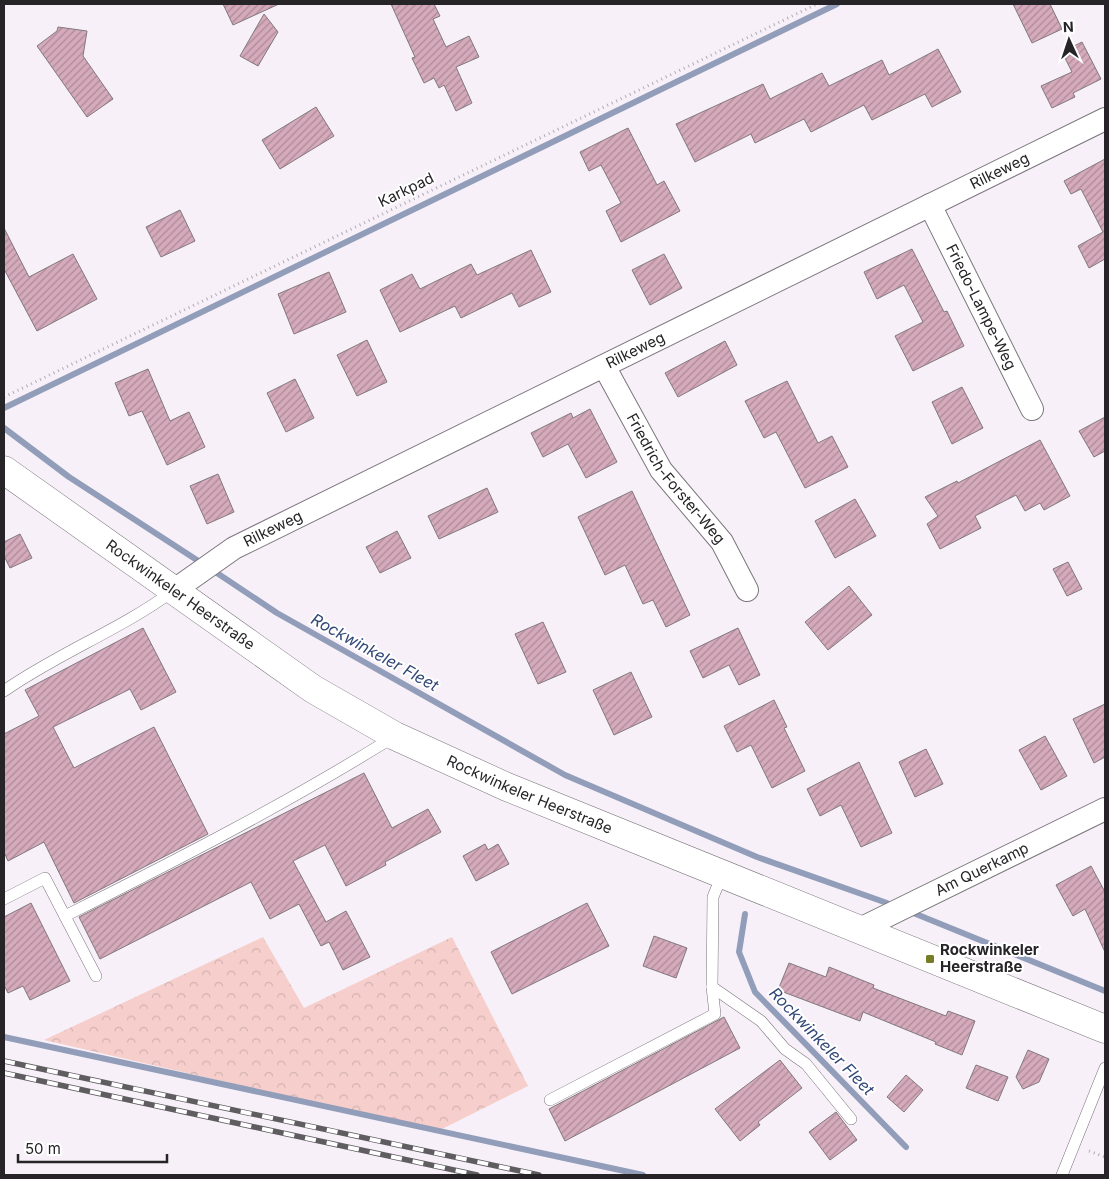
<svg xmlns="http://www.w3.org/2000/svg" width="1109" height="1179" font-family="Inter,sans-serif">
	<defs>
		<pattern id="forest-crowns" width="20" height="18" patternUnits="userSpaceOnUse" patternTransform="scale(1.25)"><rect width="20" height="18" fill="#f6cfcc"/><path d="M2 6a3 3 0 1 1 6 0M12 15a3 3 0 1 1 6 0" fill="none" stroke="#d3b2af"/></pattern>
		<pattern id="building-hatch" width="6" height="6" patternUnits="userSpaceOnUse" patternTransform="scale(1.25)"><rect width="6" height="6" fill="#d5aabb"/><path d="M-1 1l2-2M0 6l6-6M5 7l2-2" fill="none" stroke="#ad8a98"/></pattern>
	</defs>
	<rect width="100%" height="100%" fill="#f7f0f8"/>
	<polygon fill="url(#forest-crowns)" points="263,937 304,1008 452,937 528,1086 438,1131 44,1040"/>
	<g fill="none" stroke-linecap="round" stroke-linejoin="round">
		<g stroke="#929eb9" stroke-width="6">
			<polyline points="4,408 837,4"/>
			<polyline points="4,428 69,477 203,564"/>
			<polyline points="211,569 277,613 565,775 757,857 887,903"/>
			<polyline points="911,912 1105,991"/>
			<polyline points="745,914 739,952 755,992 906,1147"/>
			<polyline points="4,1037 643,1175"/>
		</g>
	</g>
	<g fill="url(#building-hatch)" stroke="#81787b">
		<polygon points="223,4 279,4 233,25"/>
		<polygon points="391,4 434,4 440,16 433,19 446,47 469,36 479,57 456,67 472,103 456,111 444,85 439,88 434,78 424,83 412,58 415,57"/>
		<polygon points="1013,4 1050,4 1062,29 1032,43"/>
		<polygon points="264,14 278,32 258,66 240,56"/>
		<polygon points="58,27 87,31 83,56 113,99 87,117 37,46 57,31"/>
		<polygon points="1082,42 1101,79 1073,93 1075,97 1052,108 1041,86 1072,72 1062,52"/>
		<polygon points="938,49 961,92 932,107 925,94 872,120 864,105 811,132 804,119 755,143 751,134 695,162 676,124 763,84 770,99 822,73 829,86 882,60 889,75"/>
		<polygon points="316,107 334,136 280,169 262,140"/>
		<polygon points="628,128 657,185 664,181 680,211 621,242 606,211 621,203 601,165 589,171 580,152"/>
		<polygon points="1105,159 1105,259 1089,268 1078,246 1103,232 1081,189 1071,194 1064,181"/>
		<polygon points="180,210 195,241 161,257 146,227"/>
		<polygon points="4,228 29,277 73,254 97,299 37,331 4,269"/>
		<polygon points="912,249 944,312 947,311 964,346 913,371 895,336 923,322 904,285 877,299 864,272"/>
		<polygon points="531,250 551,292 519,307 512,293 461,318 455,306 400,332 380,290 412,274 420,289 471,264 477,275"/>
		<polygon points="664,254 682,288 650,305 632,270"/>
		<polygon points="329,272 346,312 294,334 278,294"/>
		<polygon points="367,340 387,382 357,396 337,355"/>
		<polygon points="725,341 737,365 678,397 665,373"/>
		<polygon points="148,369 170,421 189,412 205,447 167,465 142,411 129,416 115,383"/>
		<polygon points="295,379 314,418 286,432 267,393"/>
		<polygon points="787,381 818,443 832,436 848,467 805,488 776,432 764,438 745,401"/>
		<polygon points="962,387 983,428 952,444 932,402"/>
		<polygon points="590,409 617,462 586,478 568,444 543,457 531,433 571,413 573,418"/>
		<polygon points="1105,417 1105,451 1094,457 1079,431"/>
		<polygon points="1040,440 1070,496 1044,510 1040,503 1025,511 1016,495 975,516 981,528 940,549 927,524 938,516 925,497 957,481 958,483"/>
		<polygon points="218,474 234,512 207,524 190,486"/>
		<polygon points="487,488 498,512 439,539 428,516"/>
		<polygon points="632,491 690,615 666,627 653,600 643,604 625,565 605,575 578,517"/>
		<polygon points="855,499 876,536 835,558 815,521"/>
		<polygon points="397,531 411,558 380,573 366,547"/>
		<polygon points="20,534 32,558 10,568 4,556 4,542"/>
		<polygon points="1068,562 1082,589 1067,596 1053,569"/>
		<polygon points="849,586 872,615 828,650 805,622"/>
		<polygon points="543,622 566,672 538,684 515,634"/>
		<polygon points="143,628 176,692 141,710 130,689 53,727 74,768 154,727 208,834 74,903 44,842 8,861 4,852 4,734 39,716 25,690"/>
		<polygon points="738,628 760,675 739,685 729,665 703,678 690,651"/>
		<polygon points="631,672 652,717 614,735 593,690"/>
		<polygon points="774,700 787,727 784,728 805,771 772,788 751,745 737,752 724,726"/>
		<polygon points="1105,704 1105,757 1094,763 1073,719"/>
		<polygon points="1045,736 1067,776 1041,790 1019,750"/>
		<polygon points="926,749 943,784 915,797 899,762"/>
		<polygon points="859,762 892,833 861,847 841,805 820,816 807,789"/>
		<polygon points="364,773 392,828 428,809 441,832 385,862 386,865 346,886 325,845 293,861 326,922 346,911 370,957 343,970 329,942 321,946 299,904 270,919 251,882 100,959 79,917"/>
		<polygon points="485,844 488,850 498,844 509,864 476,881 463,856"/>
		<polygon points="1091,866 1105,892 1105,952 1085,909 1073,916 1056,885"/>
		<polygon points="31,903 70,981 30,1000 23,986 8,993 4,985 4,917"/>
		<polygon points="587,903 609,946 512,994 491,952"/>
		<polygon points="654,936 687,948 676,978 643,966"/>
		<polygon points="789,963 826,977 829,967 874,985 873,988 946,1016 948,1011 975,1021 962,1055 935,1044 936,1042 863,1012 860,1021 778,990"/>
		<polygon points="724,1017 740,1048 565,1141 549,1109"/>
		<polygon points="1028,1050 1049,1059 1039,1082 1023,1089 1016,1077"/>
		<polygon points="780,1060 802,1088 758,1122 760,1125 740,1141 715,1109"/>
		<polygon points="976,1065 1008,1077 998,1101 966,1088"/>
		<polygon points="906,1075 923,1090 904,1112 887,1097"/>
		<polygon points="836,1112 857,1140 830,1160 809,1132"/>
	</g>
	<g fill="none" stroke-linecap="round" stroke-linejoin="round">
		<defs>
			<g id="service">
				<path d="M 4,691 C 58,653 120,630 173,591"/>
				<polyline points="4,899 45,878 96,976"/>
				<path d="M 65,916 C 177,860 288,803 395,736"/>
				<polyline points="712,987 761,1021 785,1049 806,1064 851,1119"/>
				<polyline points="550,1100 715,1014 712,987 713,897 722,875"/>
				<polyline points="1062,1175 1105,1068"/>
			</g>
			<g id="minor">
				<path id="s1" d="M 930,205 L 1032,409"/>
				<path id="s2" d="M 604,366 L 661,470 L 722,542 L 747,590"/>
				<path id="s3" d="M 173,591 L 234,548 L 1105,119"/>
				<path id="s4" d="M 858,930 L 1105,809"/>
			</g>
			<g id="secondary">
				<path id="s5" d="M 4,470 L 313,689 L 395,736 L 507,787 L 1105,1029"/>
			</g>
		</defs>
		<use href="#service" stroke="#7c767d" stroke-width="12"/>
		<use href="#minor" stroke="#7c767d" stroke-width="24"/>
		<use href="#secondary" stroke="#7c767d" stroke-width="29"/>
		<g stroke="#b1acb2" stroke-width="3" stroke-dasharray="1 4" stroke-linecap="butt">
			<polyline points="4,397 817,4"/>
			<polyline points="1089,1151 1105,1157"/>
		</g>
		<use href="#service" stroke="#fff" stroke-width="11"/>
		<use href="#minor" stroke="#fff" stroke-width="22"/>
		<use href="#secondary" stroke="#fff" stroke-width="28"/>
		<defs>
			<g id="rail">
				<polyline points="4,1061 539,1175"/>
				<polyline points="4,1073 477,1175"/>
			</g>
		</defs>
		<use href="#rail" stroke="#605d61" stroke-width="5.5"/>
		<use href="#rail" stroke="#fff" stroke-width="4" stroke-dasharray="11" stroke-linecap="butt"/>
	</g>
	<rect fill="#777c26" stroke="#fff" stroke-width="2" x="925" y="954" width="10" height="10" rx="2.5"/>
	<g text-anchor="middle" stroke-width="4" stroke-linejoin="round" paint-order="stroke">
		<g font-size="15" fill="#262427" stroke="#fff">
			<text dy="5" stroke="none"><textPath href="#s3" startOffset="928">Rilkeweg</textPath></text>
			<text transform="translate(406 190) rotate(-26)" y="5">Karkpad</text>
			<text dy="5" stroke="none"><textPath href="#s1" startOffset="114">Friedo-Lampe-Weg</textPath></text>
			<text dy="5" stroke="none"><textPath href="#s3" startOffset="522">Rilkeweg</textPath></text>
			<text dy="5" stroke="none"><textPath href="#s2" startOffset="134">Friedrich-Forster-Weg</textPath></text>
			<text dy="5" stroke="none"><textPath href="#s3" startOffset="118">Rilkeweg</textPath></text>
			<text dy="5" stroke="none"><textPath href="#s5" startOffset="216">Rockwinkeler Heerstraße</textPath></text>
			<text dy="5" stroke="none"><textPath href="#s5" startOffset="620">Rockwinkeler Heerstraße</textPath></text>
			<text dy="5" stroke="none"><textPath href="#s4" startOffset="138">Am Querkamp</textPath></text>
		</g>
		<g font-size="15" font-weight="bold" fill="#262427" stroke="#fff" text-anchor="start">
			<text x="940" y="955">Rockwinkeler<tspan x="940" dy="17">Heerstraße</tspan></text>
		</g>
		<g font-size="16" font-style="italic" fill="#324878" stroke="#fff">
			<text transform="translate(375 652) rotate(29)" y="6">Rockwinkeler Fleet</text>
			<text transform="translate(822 1041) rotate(46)" y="6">Rockwinkeler Fleet</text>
		</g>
	</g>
	<rect width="1109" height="1179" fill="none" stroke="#262427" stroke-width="10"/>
	<g transform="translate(1069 40) rotate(357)" stroke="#ffffff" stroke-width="4" paint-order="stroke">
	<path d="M0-4L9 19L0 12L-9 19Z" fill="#262427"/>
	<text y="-8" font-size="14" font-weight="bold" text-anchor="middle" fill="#262427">N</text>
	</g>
	<path d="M18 1154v8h149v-8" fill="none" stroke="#262427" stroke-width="2.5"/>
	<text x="25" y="1154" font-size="15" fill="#262427" stroke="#ffffff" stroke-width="4" paint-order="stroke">50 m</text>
</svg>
